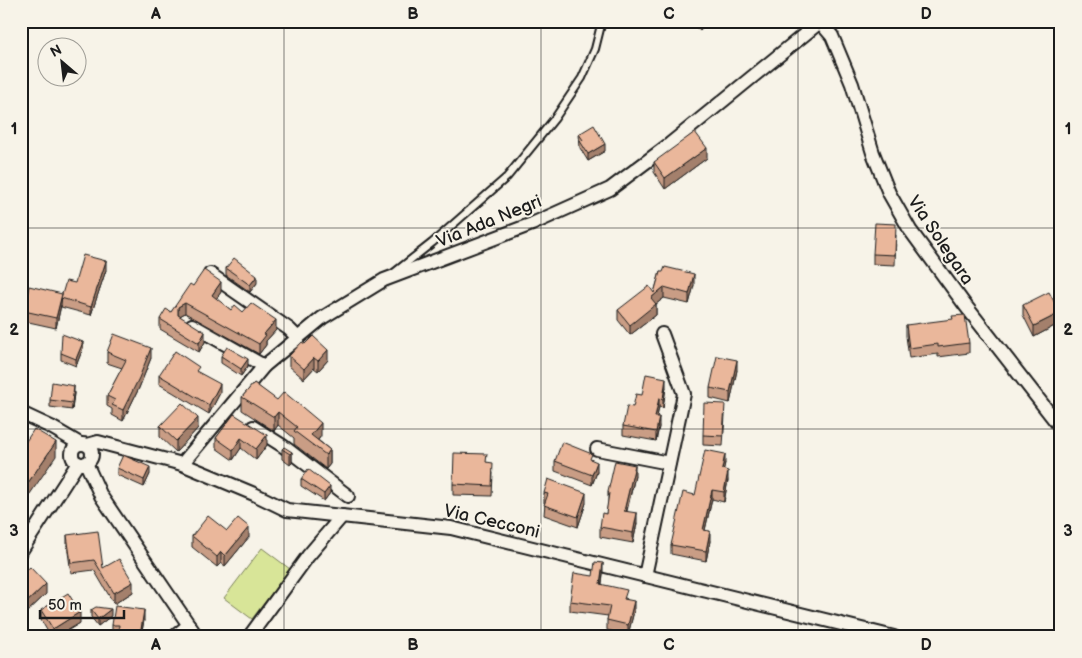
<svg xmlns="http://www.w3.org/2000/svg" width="1082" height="658" font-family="'Balsamiq Sans',sans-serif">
	<rect width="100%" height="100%" fill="#f7f3e8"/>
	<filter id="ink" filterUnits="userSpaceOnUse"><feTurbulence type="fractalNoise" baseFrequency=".02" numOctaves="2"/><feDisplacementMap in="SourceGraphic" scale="10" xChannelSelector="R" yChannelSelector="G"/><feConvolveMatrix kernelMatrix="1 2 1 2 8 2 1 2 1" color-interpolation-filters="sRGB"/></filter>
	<g filter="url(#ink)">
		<polygon fill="#d8e598" stroke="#7a805a" points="262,548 290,569 252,619 224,598"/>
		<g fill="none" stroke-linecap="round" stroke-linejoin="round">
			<defs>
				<polyline id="service" points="395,272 432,243 507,177 555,118 582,78 595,49 602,21"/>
				<g id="minor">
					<polyline points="820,22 832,36 852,84 873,153 889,193 910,230 965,305 1061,428"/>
					<polyline points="210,274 289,329 298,338"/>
					<polyline points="192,325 264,366"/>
					<polyline points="21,413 51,427 80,444"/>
					<polyline points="253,427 283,446 348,496"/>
					<circle cx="82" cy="454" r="10"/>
					<polyline points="87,445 98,442 182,464 254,494 287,510 451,528 894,637"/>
					<polyline points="597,449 669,463"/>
					<polyline points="86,463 101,496 197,637"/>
					<polyline points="182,464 264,366 322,318 384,280 532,224 610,189 670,144 821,21"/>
					<polyline points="21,551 78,463"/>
					<polyline points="645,576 684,394 662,334"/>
					<polyline points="174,637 189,625"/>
					<polyline points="249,637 308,556 342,516"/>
				</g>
			</defs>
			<use href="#service" stroke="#1c1c1c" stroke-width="10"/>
			<use href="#minor" stroke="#1c1c1c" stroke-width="16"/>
			<use href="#service" stroke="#f7f3e8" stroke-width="6"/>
			<use href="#minor" stroke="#f7f3e8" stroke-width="12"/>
		</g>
		<g fill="#c99d85" stroke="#1c1c1c">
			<polygon points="689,21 710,21 700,31"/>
			<polygon points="579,134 605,151 588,161 580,148"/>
			<polygon points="707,158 665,189 654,172 654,162"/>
			<polygon points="896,235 895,265 873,264 873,254"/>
			<polygon points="226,268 257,283 250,292 226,275"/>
			<polygon points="106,270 91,315 61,307 61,305 56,328 24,321 24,311 62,297"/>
			<polygon points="660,272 694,285 689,304 664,298 656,304 656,315 630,335 618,320 618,310 654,293"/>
			<polygon points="193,286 221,292 216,299 231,310 243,312 276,330 266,341 266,345 259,354 185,313 180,316 205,342 199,352 160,329 160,319 171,312"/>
			<polygon points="1023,305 1060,323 1034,337 1023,315"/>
			<polygon points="906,325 969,343 969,353 938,357 938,354 909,358 906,336"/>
			<polygon points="305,344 328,360 318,371 314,368 304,379 289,366 289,356"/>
			<polygon points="83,348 76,366 61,360 61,353"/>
			<polygon points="107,352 151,358 139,388 123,421 112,415 112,409 107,406 107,396 122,368 107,363"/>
			<polygon points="221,356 248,366 241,376 221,363"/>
			<polygon points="737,370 730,403 710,398 710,388"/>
			<polygon points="199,373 220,393 209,414 159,384 159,375"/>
			<polygon points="254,383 321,436 318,440 330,450 330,464 326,469 294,444 294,438 278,425 274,431 242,410 242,397"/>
			<polygon points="666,387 663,408 659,407 657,417 659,427 656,441 623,435 623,426 633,407 642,395"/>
			<polygon points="74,393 72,410 50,407 50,400"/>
			<polygon points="234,414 267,445 256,460 241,448 233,460 216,448 216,438"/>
			<polygon points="725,415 723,446 703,445 703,435"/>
			<polygon points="160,426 198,428 176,452 160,437"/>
			<polygon points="282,449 292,452 292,463 290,465 282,459"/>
			<polygon points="592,460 597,472 592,485 555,471 555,461"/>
			<polygon points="487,462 493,473 492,496 453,495 453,484"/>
			<polygon points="725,463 723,470 728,480 724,502 712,499 705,530 710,541 706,561 671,554 671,545 695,495"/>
			<polygon points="117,468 150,474 144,487 117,475"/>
			<polygon points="635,476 627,511 637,523 633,543 600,537 600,527 606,514 608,503 608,492"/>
			<polygon points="301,479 330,493 324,501 301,486"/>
			<polygon points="544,493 586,503 578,527 544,515 545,503 544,503"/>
			<polygon points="227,531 249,537 225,566 221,563 217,567 192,547 192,536"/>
			<polygon points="67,535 103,568 133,592 114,604 94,570 71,573 67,545"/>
			<polygon points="603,574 602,584 627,599 634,611 628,635 607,630 607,620 608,616 570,611 570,601"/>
			<polygon points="21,575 46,594 26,613 21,608"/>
			<polygon points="41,610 80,623 57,637 51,637 41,620"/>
			<polygon points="91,610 111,616 98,626 91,617"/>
			<polygon points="144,620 141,637 118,637 118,636 112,635 112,625"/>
		</g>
		<g fill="#a4806c" stroke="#1c1c1c">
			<polygon points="700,21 710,21 700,31"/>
			<polygon points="605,144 605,151 588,161 588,154"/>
			<polygon points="707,148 707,158 665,189 665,178"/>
			<polygon points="106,261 106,270 91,315 91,307"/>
			<polygon points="694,274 694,285 689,304 689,294"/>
			<polygon points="257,276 257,283 250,292 250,285"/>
			<polygon points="221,282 221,292 212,305 212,295"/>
			<polygon points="664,287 664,298 656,304 656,315 630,335 630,325 651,298"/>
			<polygon points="62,294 61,305 56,328 56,318"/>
			<polygon points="185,303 185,313 178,317 178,325 178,307"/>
			<polygon points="1060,313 1060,323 1034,337 1034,326"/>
			<polygon points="276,320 276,330 266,341 266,345 259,354 259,344 264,334"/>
			<polygon points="205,332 205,342 199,352 199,343"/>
			<polygon points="83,342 83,348 76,366 76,359"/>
			<polygon points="151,348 151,358 139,388 123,421 123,410"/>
			<polygon points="328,350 328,360 318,371 318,361"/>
			<polygon points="314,358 314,368 304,379 304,369"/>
			<polygon points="248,359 248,366 241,376 241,369"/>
			<polygon points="737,360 737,370 730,403 730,392"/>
			<polygon points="666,378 666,387 663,408 663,399"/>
			<polygon points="220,384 220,393 209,414 209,405"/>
			<polygon points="74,386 74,393 72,410 72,403"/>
			<polygon points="659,398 659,407 655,426 655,417"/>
			<polygon points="24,411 24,425 21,431 21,417"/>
			<polygon points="278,412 278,425 274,431 274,417"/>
			<polygon points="659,417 659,427 656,441 656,432"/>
			<polygon points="198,418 198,428 176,452 176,441"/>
			<polygon points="321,423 321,436 313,446 311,435"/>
			<polygon points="267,435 267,445 256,460 256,449"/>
			<polygon points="241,438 241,448 233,460 233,450"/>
			<polygon points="56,442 56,456 21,507 21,493"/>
			<polygon points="330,450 330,464 326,469 326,455"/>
			<polygon points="292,452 292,463 290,465 290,454"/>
			<polygon points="725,454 725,463 722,479 722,469"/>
			<polygon points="597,462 597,472 592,485 592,475"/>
			<polygon points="635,465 635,476 624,521 624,511"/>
			<polygon points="150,467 150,474 144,487 144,480"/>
			<polygon points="728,471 728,480 724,502 724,492"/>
			<polygon points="330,486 330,493 324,501 324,494"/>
			<polygon points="712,490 712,499 703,539 703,530"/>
			<polygon points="586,493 586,503 578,527 578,517"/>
			<polygon points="637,513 637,523 633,543 633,533"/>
			<polygon points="249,527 249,537 225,566 225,556"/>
			<polygon points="710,531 710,541 706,561 706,551"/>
			<polygon points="221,552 221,563 217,567 217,557"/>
			<polygon points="603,563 603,574 600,594 600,584"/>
			<polygon points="133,582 133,592 114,604 114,593"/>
			<polygon points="46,584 46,594 26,613 26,603"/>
			<polygon points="634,601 634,611 628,635 628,625"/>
			<polygon points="111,609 111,616 98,626 98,619"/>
			<polygon points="144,610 144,620 141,637 140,637"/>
			<polygon points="80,612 80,623 57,637 53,637 53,629"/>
		</g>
		<g fill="#eab79b" stroke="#1c1c1c">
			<polygon points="594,125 605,144 588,154 580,141 583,140 579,134"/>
			<polygon points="695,132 707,148 665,178 654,162"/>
			<polygon points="875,223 896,224 895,255 873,254"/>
			<polygon points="83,255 106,261 91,307 61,298 66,281 75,283"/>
			<polygon points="234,258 257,276 250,285 226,268"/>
			<polygon points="665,267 694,274 689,294 664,287 651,298 656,304 630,325 618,310 649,286 654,293 660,272 663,272"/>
			<polygon points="204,270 221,282 212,295 231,310 235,305 243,312 251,303 276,320 264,334 266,335 259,344 185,303 178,307 178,315 205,332 199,343 160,319 166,309 171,312 190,284 193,286"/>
			<polygon points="29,286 62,294 56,318 24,311"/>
			<polygon points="1049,292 1060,313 1034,326 1023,305"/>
			<polygon points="965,315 969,343 938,347 938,344 909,348 906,325 953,319 952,316"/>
			<polygon points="62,334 83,342 76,359 61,353"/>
			<polygon points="114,334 151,348 139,378 123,410 112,405 115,400 107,396 126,360 107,352"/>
			<polygon points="313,336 328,350 318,361 314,358 304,369 289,356 302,342 305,344"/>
			<polygon points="227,347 248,359 241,369 221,356"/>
			<polygon points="175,351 199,367 196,371 220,384 209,405 159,375"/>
			<polygon points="717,356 737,360 730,392 710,388"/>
			<polygon points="646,374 666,378 663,399 659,398 655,417 659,417 656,432 623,426 627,406 633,407 636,394 642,395"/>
			<polygon points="52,382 74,386 72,403 50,400"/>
			<polygon points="254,383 277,400 284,392 321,423 311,435 330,450 326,455 294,431 297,427 278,412 274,417 242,397"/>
			<polygon points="182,403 198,418 176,441 160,426"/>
			<polygon points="704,403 725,404 723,436 703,435"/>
			<polygon points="21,410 24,411 21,417"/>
			<polygon points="234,414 267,435 256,449 241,438 233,450 216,438"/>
			<polygon points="34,429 56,442 21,493 21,449"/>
			<polygon points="562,442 592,454 590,459 597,462 592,475 555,461"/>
			<polygon points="284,447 292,452 290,454 282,449"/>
			<polygon points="705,450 725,454 722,469 728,471 724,492 712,490 703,530 710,531 706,551 671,545 683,492 695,495"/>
			<polygon points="454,453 487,454 486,462 493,463 492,486 453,484"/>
			<polygon points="123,455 150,467 144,480 117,468"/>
			<polygon points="615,461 635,465 624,511 637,513 633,533 600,527 602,513 606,514 609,493 608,492"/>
			<polygon points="308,469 330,486 324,494 301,479"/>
			<polygon points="548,479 586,493 578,517 544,505 548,494 544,493"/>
			<polygon points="208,516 227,531 238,518 249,527 225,556 221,552 217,557 192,536"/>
			<polygon points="98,531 103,568 119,559 133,582 114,593 94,560 71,563 67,535"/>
			<polygon points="595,562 603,563 600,584 627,590 624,599 634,601 628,625 607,620 610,606 570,601 574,573 593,576"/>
			<polygon points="30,567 46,584 26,603 21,598 21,575"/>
			<polygon points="68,593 80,612 53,629 41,610"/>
			<polygon points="115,606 144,610 140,636 118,633 119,625 112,625"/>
			<polygon points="96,607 111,609 98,619 91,610"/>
			<polygon points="21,628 28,634 31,631 36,637 21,637"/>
		</g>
	</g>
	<path fill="none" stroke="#1c1c1c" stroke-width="1" stroke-opacity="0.55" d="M 284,21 L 284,637M 541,21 L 541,637M 798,21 L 798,637M 21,228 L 1061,228M 21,429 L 1061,429"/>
	<g text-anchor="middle" stroke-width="4" stroke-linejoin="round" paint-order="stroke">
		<g font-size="18" fill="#1c1c1c" stroke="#f7f3e8">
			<text transform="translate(489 221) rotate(-22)" y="6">Via Ada Negri</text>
			<text transform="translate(941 240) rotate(56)" y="6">Via Solegara</text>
			<text transform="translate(492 521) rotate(13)" y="6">Via Cecconi</text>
		</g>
	</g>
	<rect width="1082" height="658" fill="none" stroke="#f7f3e8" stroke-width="55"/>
	<g transform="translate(62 62) rotate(332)"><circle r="24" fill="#f7f3e8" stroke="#9f9d96"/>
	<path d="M0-4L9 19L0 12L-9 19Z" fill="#1c1c1c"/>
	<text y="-8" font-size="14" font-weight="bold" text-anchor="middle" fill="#1c1c1c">N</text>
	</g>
	<path d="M40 610v8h84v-8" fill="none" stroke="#1c1c1c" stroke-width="2.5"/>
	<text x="48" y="610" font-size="15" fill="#1c1c1c" stroke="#f7f3e8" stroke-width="4" paint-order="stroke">50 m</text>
	<rect x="28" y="28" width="1026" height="602" fill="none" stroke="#1c1c1c" stroke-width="2"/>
	<g font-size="16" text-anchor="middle" font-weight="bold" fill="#1c1c1c">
		<text x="156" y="19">A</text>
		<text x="413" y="19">B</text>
		<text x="669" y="19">C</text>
		<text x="926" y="19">D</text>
		<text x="14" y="134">1</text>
		<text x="1068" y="134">1</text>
		<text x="14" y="335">2</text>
		<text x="1068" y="335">2</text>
		<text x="14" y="536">3</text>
		<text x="1068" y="536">3</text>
		<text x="156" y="650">A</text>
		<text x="413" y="650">B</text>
		<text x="669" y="650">C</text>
		<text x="926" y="650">D</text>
	</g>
</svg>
